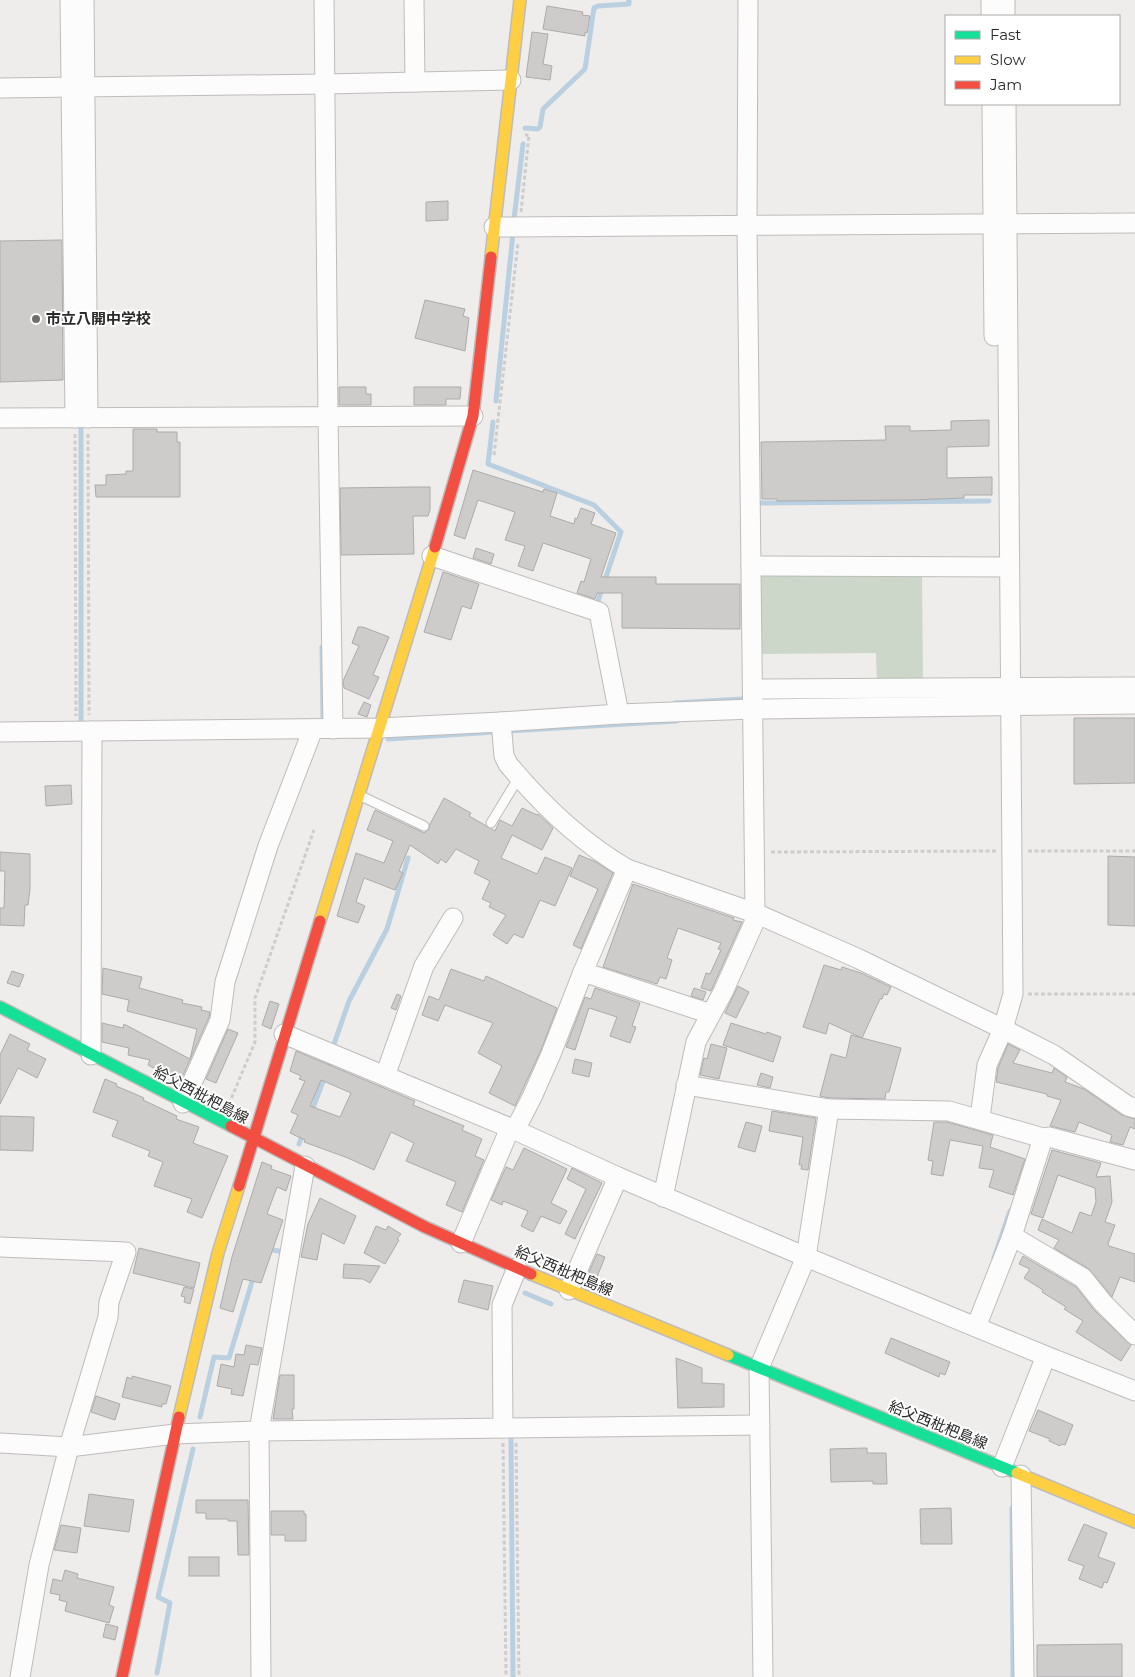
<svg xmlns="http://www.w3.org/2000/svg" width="1135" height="1677" font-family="Montserrat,'Noto Sans JP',sans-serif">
	<rect width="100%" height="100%" fill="#efedeb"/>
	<polygon fill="#ccd6c9" points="922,570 923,685 877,685 876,653 757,654 756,575"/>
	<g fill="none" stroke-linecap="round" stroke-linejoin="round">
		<g stroke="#bad0e0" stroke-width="5">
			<polyline points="525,128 538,129 540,127 543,109 585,69 594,8 598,6 629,4 629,0"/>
			<polyline points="514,219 523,144"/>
			<polyline points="496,401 513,233"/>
			<polyline points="493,422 488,464 594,505 621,532 597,604"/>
			<polyline points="81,424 81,721"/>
			<polyline points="758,503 989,501"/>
			<polyline points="322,647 323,717"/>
			<polyline points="675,703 742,699"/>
			<polyline points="508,731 677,721"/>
			<polyline points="388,739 495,732"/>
			<polyline points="333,1047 349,1001 387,929 408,858"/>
			<polyline points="311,1113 331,1060 333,1061"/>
			<polyline points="299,1144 303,1133"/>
			<polyline points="268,1249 284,1252 285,1250"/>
			<polyline points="994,1258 1010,1211"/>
			<polyline points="525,1293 551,1304"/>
			<polyline points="200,1417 214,1357 229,1358 254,1275"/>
			<polyline points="511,1439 513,1677"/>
			<polyline points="1012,1508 1013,1677"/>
			<polyline points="157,1673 170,1603 158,1597 193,1449"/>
		</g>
	</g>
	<g fill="#cdcccb" stroke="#acabaa" fill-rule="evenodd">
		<polygon points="547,6 583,12 582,15 590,16 587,33 585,32 585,36 543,29"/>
		<polygon points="532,32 548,34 543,64 552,66 550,80 526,77"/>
		<polygon points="448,201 448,220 426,221 426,202"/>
		<polygon points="62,240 63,380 0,382 0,241"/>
		<polygon points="425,300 465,309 463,316 469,318 465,351 415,338"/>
		<polygon points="339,387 366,387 366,394 371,394 371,405 339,405"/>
		<polygon points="414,387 461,387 460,399 446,399 446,405 414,405"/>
		<polygon points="989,420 989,446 947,447 947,478 992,477 992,495 964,495 964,498 911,500 777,501 777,499 762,499 761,442 886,440 885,426 910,426 910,431 951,430 951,421"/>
		<polygon points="133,429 157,429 157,432 177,432 177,442 180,442 180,497 96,497 95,485 106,485 106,475 126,474 126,471 133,471"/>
		<polygon points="473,470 543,492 544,489 557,493 550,516 574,524 575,518 577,519 581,508 595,513 591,524 616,533 601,577 656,577 656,584 740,584 740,629 622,628 622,593 597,593 595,599 577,593 581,581 584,582 591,559 543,543 533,571 518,566 525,546 505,540 515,512 478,500 465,539 454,535"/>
		<polygon points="413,487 430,487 430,510 428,516 413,516 414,554 341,555 340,488"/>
		<polygon points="476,548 494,554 491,564 473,558"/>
		<polygon points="443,572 479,584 471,609 462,606 451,640 424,632"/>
		<polygon points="358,627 363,627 389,637 373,675 379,677 369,699 344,688 343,681 359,646 352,643"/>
		<polygon points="364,702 371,705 367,717 358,714"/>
		<polygon points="1074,718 1135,718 1135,783 1074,784"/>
		<polygon points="71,785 72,804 46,806 45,786"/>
		<polygon points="444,798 471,813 469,816 495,831 500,820 512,826 522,808 537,815 538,814 553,828 542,850 512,835 501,858 537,874 545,857 572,868 555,906 540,900 523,938 514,934 507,944 493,935 506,915 489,907 491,903 482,899 490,881 474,873 479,861 456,849 446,863 441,859 438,864 410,845 399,871 403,873 395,890 364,878 356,902 365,906 358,923 337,916 356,853 384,863 393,841 367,830 375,810 424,833 429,829 430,824"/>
		<polygon points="0,852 30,854 30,889 28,905 25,905 24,926 0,925 0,908 4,908 5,871 0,871"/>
		<polygon points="579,855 596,862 613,873 581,949 573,945 598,889 570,876"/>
		<polygon points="1108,856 1135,857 1135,926 1108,925"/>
		<polygon points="633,884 734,918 733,920 742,922 711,991 701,988 706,973 710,974 721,950 718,949 721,943 678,928 667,958 672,960 666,979 660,977 657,984 603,967"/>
		<polygon points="824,965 841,970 842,967 861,973 891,987 887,995 884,994 882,999 880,999 862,1038 901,1048 889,1092 886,1092 885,1099 830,1098 820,1096 831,1054 846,1058 851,1035 862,1038 829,1023 826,1034 803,1027"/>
		<polygon points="103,968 142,977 139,988 183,1000 182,1003 202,1007 201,1010 210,1012 209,1017 184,1073 179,1082 148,1065 150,1060 128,1055 129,1048 102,1042 102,1023 123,1028 124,1024 190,1059 197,1029 127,1011 129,1000 102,994"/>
		<polygon points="451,969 484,981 486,976 557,1008 541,1050 515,1106 489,1093 502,1066 478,1053 493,1023 445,1005 438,1021 422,1015 429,996 439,1000"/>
		<polygon points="12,971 24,975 19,987 7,983"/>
		<polygon points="738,986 749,992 736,1018 725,1013"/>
		<polygon points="595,988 640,1003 632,1026 636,1027 630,1043 610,1036 617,1017 589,1008 575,1050 566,1047 585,997 591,999"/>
		<polygon points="694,988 706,992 703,1000 691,996"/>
		<polygon points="397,994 401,996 396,1010 391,1008"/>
		<polygon points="270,1001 279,1004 271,1029 262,1025"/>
		<polygon points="731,1023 766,1034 767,1032 781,1037 773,1062 723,1045"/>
		<polygon points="228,1029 238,1033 216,1083 206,1079"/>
		<polygon points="10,1034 30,1044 27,1050 46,1059 37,1078 18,1068 0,1104 0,1055"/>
		<polygon points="711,1044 727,1048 719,1079 700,1075 704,1058 707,1059"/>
		<polygon points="1008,1044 1020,1050 1013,1063 1052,1073 1054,1068 1067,1077 1065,1082 1084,1089 1122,1115 1135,1119 1135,1129 1130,1127 1123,1145 1110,1142 1112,1135 1079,1122 1075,1132 1050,1126 1061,1100 1047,1096 1047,1094 996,1082 998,1068"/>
		<path d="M 296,1051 L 415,1101 L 413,1105 L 464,1126 L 462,1130 L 482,1139 L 475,1156 L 484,1160 L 462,1212 L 446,1205 L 456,1182 L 406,1161 L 414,1143 L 391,1132 L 374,1170 L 348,1158 L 304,1142 L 305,1140 L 290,1133 L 298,1115 L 291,1112 L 305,1081 L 299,1079 L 301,1076 L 290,1071 ZM 321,1080 L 351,1093 L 340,1117 L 310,1106 Z"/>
		<polygon points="575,1059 592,1063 589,1077 572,1073"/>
		<polygon points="761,1073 773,1077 770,1088 757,1085"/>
		<polygon points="105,1079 117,1084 116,1086 133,1093 144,1098 143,1100 177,1116 176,1119 199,1127 193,1143 228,1156 202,1218 187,1212 192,1199 154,1186 163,1162 148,1156 150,1151 112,1136 118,1121 93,1112"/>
		<polygon points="772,1111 816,1118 808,1170 801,1169 802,1165 799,1165 803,1137 769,1131"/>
		<polygon points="0,1116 34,1117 33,1151 0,1150"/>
		<polygon points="746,1122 762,1126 755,1152 738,1147"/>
		<polygon points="934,1122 947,1122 993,1135 990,1147 1025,1159 1013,1195 989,1187 994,1170 979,1168 983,1146 950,1140 943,1176 931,1174 933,1161 928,1160"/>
		<polygon points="524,1148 567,1169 551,1203 567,1211 560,1224 541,1216 533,1232 521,1226 528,1211 503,1201 502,1205 491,1200 506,1167 513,1170"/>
		<polygon points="1052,1150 1101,1163 1096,1177 1110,1176 1112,1202 1105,1222 1115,1225 1108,1244 1109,1246 1135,1254 1135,1282 1120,1277 1112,1297 1089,1269 1054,1248 1059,1240 1038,1230 1042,1219 1072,1233 1080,1212 1091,1216 1096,1202 1095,1188 1058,1175 1043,1218 1031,1214"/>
		<polygon points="262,1162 272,1166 271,1169 291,1176 286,1191 277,1187 267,1214 283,1220 261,1283 243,1279 233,1312 220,1308 232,1257"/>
		<polygon points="572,1168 602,1183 575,1239 565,1234 586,1189 567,1179"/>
		<polygon points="320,1198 356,1216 344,1244 322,1233 317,1260 301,1257 308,1224"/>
		<polygon points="376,1226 386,1230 388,1226 401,1234 397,1239 399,1240 385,1264 364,1253"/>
		<polygon points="139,1248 200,1263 194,1288 133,1273"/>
		<polygon points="597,1254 605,1257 597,1277 588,1274"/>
		<polygon points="1023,1256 1076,1287 1095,1311 1131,1345 1121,1361 1076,1332 1083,1321 1064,1309 1066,1307 1042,1292 1043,1290 1024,1278 1030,1269 1019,1264"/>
		<polygon points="344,1264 380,1266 370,1283 363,1279 343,1278"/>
		<polygon points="464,1280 493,1286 488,1310 458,1302"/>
		<polygon points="184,1287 194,1289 190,1304 184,1302 185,1297 181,1296"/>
		<polygon points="891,1338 950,1362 945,1375 940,1373 939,1377 885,1353"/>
		<polygon points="246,1345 262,1348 258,1365 250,1364 243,1396 231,1394 232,1389 217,1386 221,1364 234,1367 236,1354 244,1355"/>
		<polygon points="676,1358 702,1368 702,1383 724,1384 724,1407 678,1408"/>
		<polygon points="280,1375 294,1375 294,1409 292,1409 293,1419 273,1419"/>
		<polygon points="132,1376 171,1386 166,1404 162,1404 162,1407 122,1397 127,1377 132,1379"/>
		<polygon points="96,1396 120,1404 115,1420 91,1412"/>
		<polygon points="1038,1410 1073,1425 1065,1445 1061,1444 1060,1446 1049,1441 1050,1439 1029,1431"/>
		<polygon points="867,1448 867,1453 886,1453 887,1484 873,1484 873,1481 831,1482 830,1449"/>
		<polygon points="89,1494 134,1500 129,1532 84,1526"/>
		<polygon points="196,1500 248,1500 249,1555 238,1555 237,1521 228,1521 228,1519 206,1519 206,1513 196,1513"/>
		<polygon points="951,1508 952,1544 921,1544 920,1509"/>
		<polygon points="271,1511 304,1511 304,1514 306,1514 306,1541 285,1541 285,1535 271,1535"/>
		<polygon points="1084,1524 1107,1533 1098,1557 1115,1563 1107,1583 1104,1582 1102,1588 1079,1579 1084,1566 1068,1560"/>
		<polygon points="61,1525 81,1528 77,1553 54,1550"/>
		<rect x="189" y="1557" width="30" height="19"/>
		<polygon points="65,1570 78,1574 77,1578 114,1587 109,1605 114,1607 109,1623 65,1611 67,1602 59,1600 60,1595 50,1593 53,1579 62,1581"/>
		<polygon points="106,1624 118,1627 115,1640 103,1637"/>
		<polygon points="1122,1644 1122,1677 1037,1677 1037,1645"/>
	</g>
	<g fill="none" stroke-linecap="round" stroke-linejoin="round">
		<defs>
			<g id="lane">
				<polyline points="361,796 424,826"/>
				<polyline points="491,823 519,777"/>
			</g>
			<g id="street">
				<polyline points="70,0 75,418"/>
				<polyline points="84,0 88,418"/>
				<polyline points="324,0 328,417 333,729"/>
				<polyline points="414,0 415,82"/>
				<polyline points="991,0 991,16"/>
				<polyline points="1005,0 1005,16"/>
				<polyline points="0,88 326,84 511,80"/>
				<polyline points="992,104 994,336"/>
				<polyline points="494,227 1135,223"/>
				<polyline points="0,418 473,416"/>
				<polyline points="432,556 599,612 619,714"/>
				<polyline points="751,566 1009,567"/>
				<polyline points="753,689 1135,687"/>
				<path d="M 501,722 L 504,756 L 508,764 C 542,805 581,842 627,869 L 755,913 L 859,959 L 1003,1029 L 1054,1055 L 1128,1106 L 1135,1108"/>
				<polyline points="0,732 379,728 501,722 619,714 753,709 1135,704"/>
				<polyline points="583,972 711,1014"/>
				<polyline points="284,1034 515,1130 618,1177 806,1257 1046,1356 1135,1391"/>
				<polyline points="91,1055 92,731"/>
				<polyline points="385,1076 424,966 453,918"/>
				<polyline points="686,1085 829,1109"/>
				<polyline points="183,1103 220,1020 225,982 268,846 313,729"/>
				<polyline points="980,1118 987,1065 1003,1029 1013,994 1006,104"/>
				<polyline points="515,1130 532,1097 551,1054 583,972 627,869"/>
				<polyline points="663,1197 696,1042 723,992 754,923 755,913 747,226 748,0"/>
				<polyline points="1012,1236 1083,1278 1103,1303 1135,1335"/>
				<polyline points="461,1243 510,1128"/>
				<polyline points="0,1247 126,1252 109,1302 108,1317 69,1447 39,1565 20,1677"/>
				<polyline points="569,1290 618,1177"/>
				<polyline points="976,1327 1012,1236 1043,1138"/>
				<polyline points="503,1428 502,1305 517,1268"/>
				<polyline points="0,1443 69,1447 175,1434 259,1431 760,1425"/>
				<polyline points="1002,1467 1046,1356"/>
				<polyline points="1021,1475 1024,1677"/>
				<polyline points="261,1677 259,1431 305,1166"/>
				<polyline points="763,1677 759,1368 806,1257 829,1109 949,1111 1043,1138 1049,1137 1135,1160"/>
			</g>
			<g id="fast">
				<polyline points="0,1007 231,1126"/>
				<polyline points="728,1355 1017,1473"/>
			</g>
			<g id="slow">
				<polyline points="491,257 520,0"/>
				<polyline points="320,921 435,547"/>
				<polyline points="531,1274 728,1355"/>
				<polyline points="179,1417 218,1253 239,1186"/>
				<polyline points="1017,1473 1135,1522"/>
			</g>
			<g id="jam">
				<polyline points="435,547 473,416 491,257"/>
				<polyline points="231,1126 425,1227 531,1274"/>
				<polyline points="239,1186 320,921"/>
				<polyline points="122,1677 179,1417"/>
			</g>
		</defs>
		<use href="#lane" stroke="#bebcbb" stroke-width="11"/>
		<use href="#street" stroke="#bebcbb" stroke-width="21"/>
		<use href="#fast" stroke="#bebcbb" stroke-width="14"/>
		<use href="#slow" stroke="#bebcbb" stroke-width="14"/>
		<use href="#jam" stroke="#bebcbb" stroke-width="14"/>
		<g stroke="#cdcdcd" stroke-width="3" stroke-dasharray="4 2.5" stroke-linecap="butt">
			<polyline points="521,212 529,135 525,135"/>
			<polyline points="75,434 76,716"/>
			<polyline points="88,434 89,715"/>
			<polyline points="494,455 518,243"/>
			<polyline points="1028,851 1135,851"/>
			<polyline points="771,852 997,851"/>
			<polyline points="1028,994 1135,994"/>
			<polyline points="229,1104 255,1042 255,998 314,830"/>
			<polyline points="503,1443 506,1677"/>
			<polyline points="516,1443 519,1677"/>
		</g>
		<use href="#lane" stroke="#fdfcfc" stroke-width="9"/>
		<use href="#street" stroke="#fdfcfc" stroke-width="19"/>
		<use href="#fast" stroke="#16e098" stroke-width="11"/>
		<use href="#slow" stroke="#ffcf43" stroke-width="11"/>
		<use href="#jam" stroke="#f24e42" stroke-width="11"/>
	</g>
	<circle fill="#706e6d" stroke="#fff" stroke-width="2" cx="36" cy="319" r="5"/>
	<g text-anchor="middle" stroke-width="4" stroke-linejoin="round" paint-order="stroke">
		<g font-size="15" font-weight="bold" fill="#2b2a29" stroke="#fff" text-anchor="start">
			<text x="46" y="324">市立八開中学校</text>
		</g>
		<g font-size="15" fill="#2b2a29" stroke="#fff">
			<text transform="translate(201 1095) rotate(28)" y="5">給父西枇杷島線</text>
			<text transform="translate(564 1271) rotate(23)" y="5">給父西枇杷島線</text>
			<text transform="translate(938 1425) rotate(22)" y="5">給父西枇杷島線</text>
		</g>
	</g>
	<rect x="945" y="15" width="175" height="90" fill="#ffffff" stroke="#aaaaa9"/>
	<rect x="955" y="31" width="25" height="8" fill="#16e098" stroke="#aaaaa9"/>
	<text x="990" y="40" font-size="15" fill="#2b2a29">Fast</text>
	<rect x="955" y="56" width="25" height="8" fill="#ffcf43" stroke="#aaaaa9"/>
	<text x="990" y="65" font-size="15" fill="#2b2a29">Slow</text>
	<rect x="955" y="81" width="25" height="8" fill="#f24e42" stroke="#aaaaa9"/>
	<text x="990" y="90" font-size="15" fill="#2b2a29">Jam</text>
</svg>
